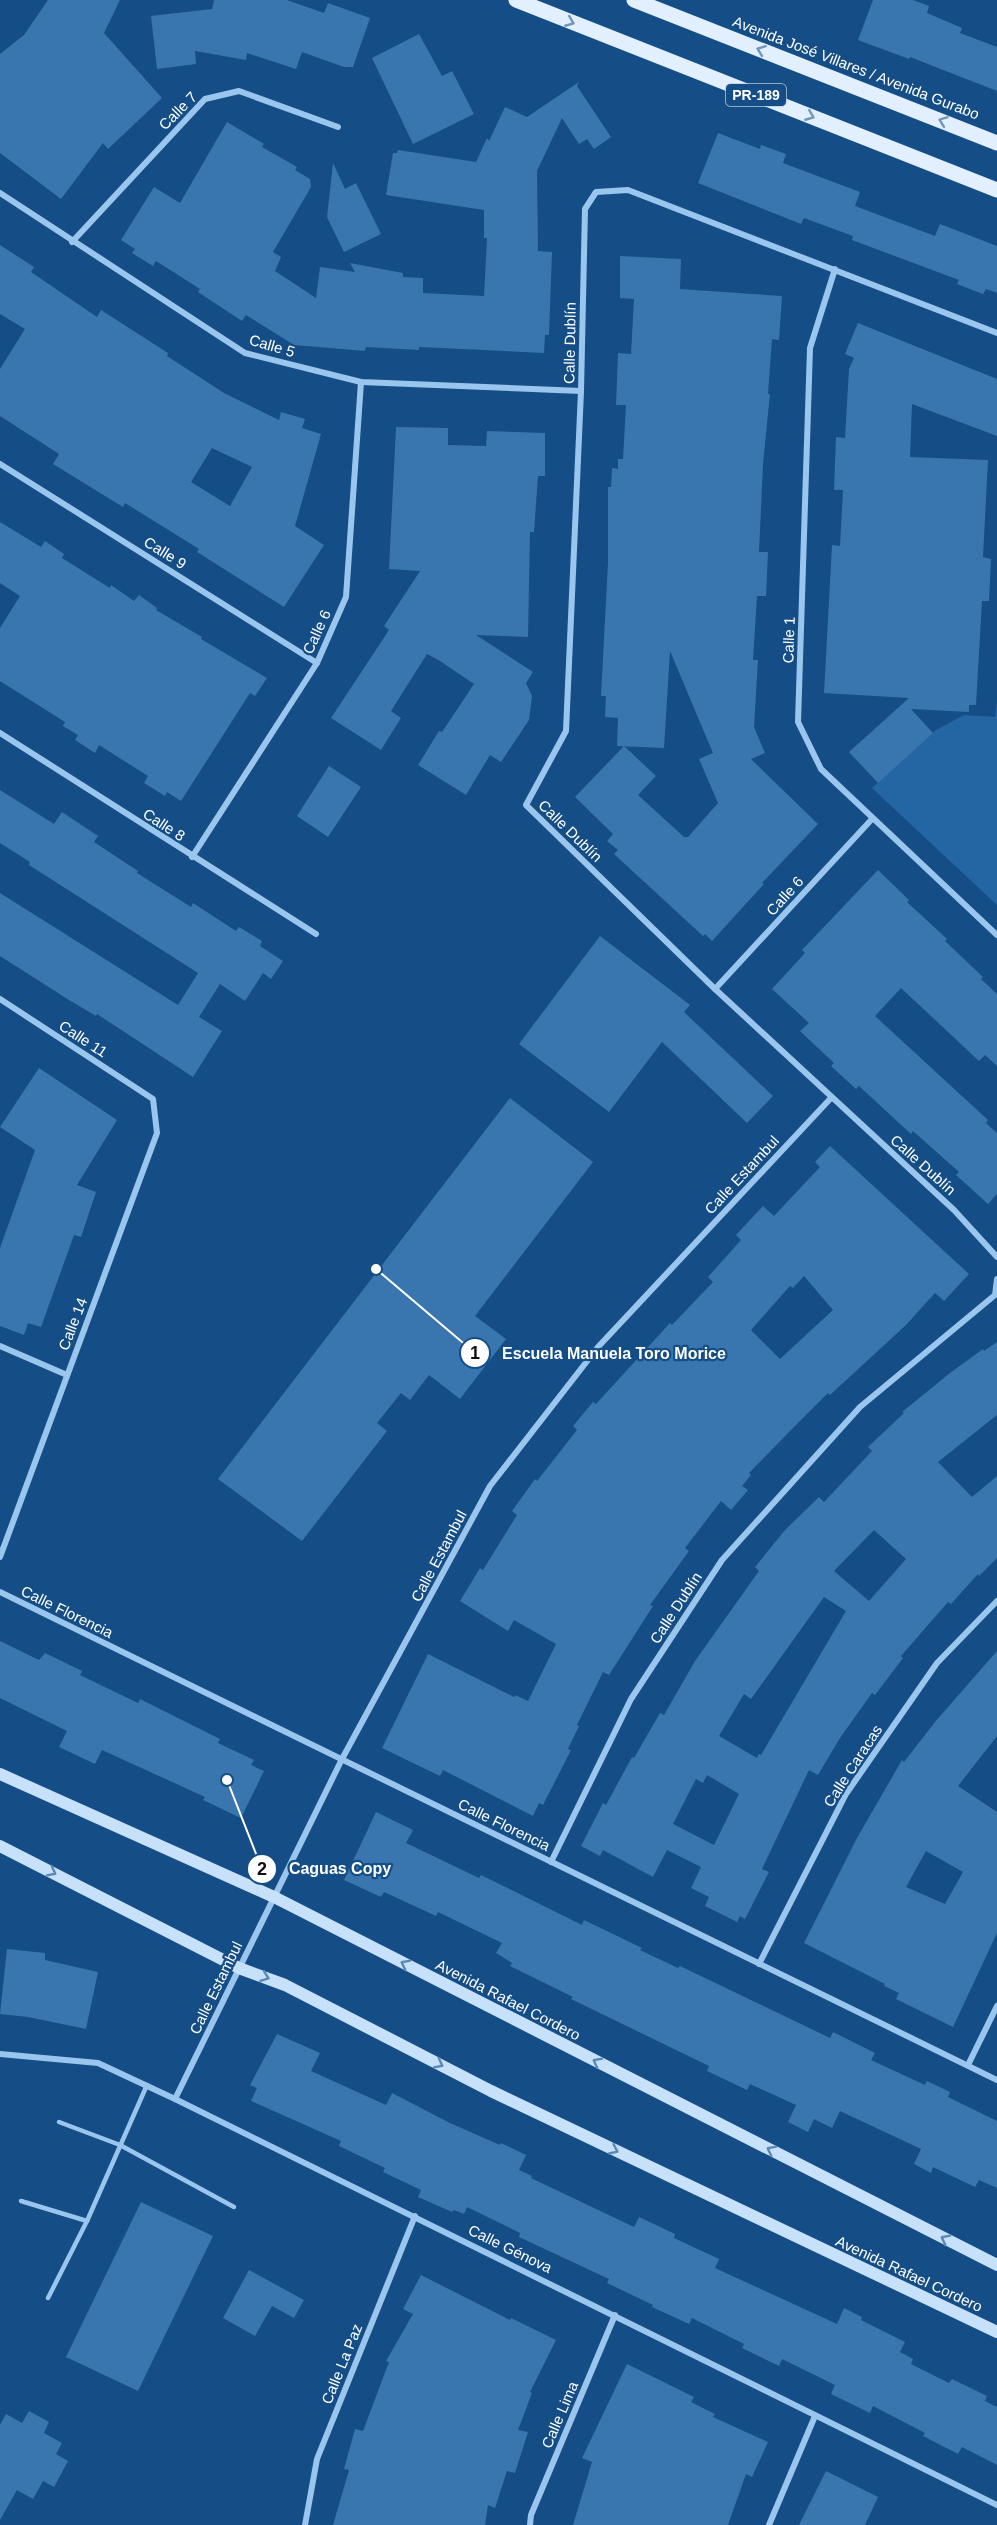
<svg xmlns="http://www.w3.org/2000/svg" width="997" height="2525" font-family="Helvetica,sans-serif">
	<rect width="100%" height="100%" fill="#154e86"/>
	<polygon fill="#2466a4" points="997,702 997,905 872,788 936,730 964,715 995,717"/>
	<g fill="#3975ae" fill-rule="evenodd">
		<polygon points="48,0 120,0 104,33 162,98 108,149 103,143 61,199 0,153 0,54 24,35"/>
		<polygon points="214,0 287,0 324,13 328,3 370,18 353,67 344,67 302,52 296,69 247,53 246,60 195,51 196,64 157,69 151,16 212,9"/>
		<polygon points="873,0 913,0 929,6 927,13 962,28 960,33 997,47 997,91 910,57 909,59 858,40"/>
		<polygon points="419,34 442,76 452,71 474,114 413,144 372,58"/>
		<polygon points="579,82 577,86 611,137 594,149 587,139 579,144 562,118 537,171 538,251 552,252 549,335 545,335 544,353 419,347 419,350 366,347 365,351 294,345 246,315 242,321 198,292 200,289 156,261 153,266 132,253 135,249 121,240 154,187 180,203 227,122 264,144 262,147 297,167 295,170 310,179 311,187 273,252 281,257 275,271 316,298 320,267 355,272 350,263 403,273 403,277 423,278 423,293 484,296 487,238 484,238 484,210 386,195 393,153 397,153 398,150 476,162 487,138 489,141 505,107 527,117"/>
		<polygon points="718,133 760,149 761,145 786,154 783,163 860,192 855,206 935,236 940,224 997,246 997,293 986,289 983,294 957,284 959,280 852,240 853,236 804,218 801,224 698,183"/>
		<polygon points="333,163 345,189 356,183 381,234 344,252 327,217"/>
		<path d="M 0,245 L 34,267 L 31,272 L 97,317 L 101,310 L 168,353 L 167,356 L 224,393 L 279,420 L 281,412 L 305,419 L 302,428 L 321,434 L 295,526 L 324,545 L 284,607 L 197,552 L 199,549 L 125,503 L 123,507 L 53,464 L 59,454 L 0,416 L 0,369 L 25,329 L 0,314 ZM 212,448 L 252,467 L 230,506 L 191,482 Z"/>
		<polygon points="620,256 681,259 680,289 782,296 779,340 772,339 768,394 770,394 763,464 759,552 768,552 766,596 757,596 753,660 758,660 754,727 765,753 751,759 818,824 762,883 764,884 712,941 705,934 703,936 614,854 618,850 607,841 613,834 575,797 624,746 656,776 638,795 684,837 688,837 718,803 699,759 713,753 670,651 664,748 617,746 618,718 605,717 606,696 601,696 608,563 608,487 611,487 612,468 618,469 618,459 623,459 626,405 616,405 618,353 631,354 634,299 620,298"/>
		<polygon points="858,323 997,379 997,436 912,404 910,457 988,460 983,557 991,559 989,601 982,601 976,705 969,705 969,712 911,709 933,733 878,783 849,752 909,698 824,693 832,545 840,546 843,490 834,490 836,437 845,438 849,369 854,358 845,354"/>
		<polygon points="396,427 448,428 448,445 486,446 487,431 545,433 545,476 538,476 534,532 530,532 528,637 476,635 533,672 526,683 532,696 529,720 501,762 490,755 466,795 418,765 439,731 442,732 474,684 440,661 427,654 391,711 401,718 381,750 331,718 389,630 384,626 420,571 389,569"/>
		<polygon points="0,522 41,547 45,541 64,554 62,558 110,588 111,585 134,601 139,595 157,608 156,610 202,637 201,639 267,678 255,696 250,693 181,801 167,792 165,796 144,783 148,776 99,745 95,753 75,740 78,735 63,726 65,722 0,681 0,628 20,596 0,583"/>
		<polygon points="329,766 361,787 328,837 297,816"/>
		<polygon points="0,790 54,824 62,812 98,836 94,842 138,871 137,873 191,907 193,903 236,931 239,927 262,941 260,946 283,961 271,979 263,973 245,1001 220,984 199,1017 222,1031 193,1077 97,1014 96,1016 69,1000 0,956 0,893 178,1005 198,973 29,865 30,862 0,843"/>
		<polygon points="878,870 909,900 907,902 947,939 945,941 983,977 981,979 997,994 997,1066 985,1055 979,1061 901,988 875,1016 988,1120 986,1123 997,1133 997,1194 988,1204 956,1175 959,1172 913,1131 911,1134 859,1086 856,1089 831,1066 834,1063 800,1031 809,1023 772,989 805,953 802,950"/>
		<polygon points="600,936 690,1005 684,1012 773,1096 747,1123 662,1042 609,1112 519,1044"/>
		<polygon points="39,1068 117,1120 77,1185 96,1192 81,1237 74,1235 41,1327 28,1323 24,1335 0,1326 0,1248 35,1150 0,1127"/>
		<polygon points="510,1098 593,1162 475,1316 506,1339 460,1399 429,1375 410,1400 401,1393 377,1423 387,1431 302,1541 218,1479"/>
		<path d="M 830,1146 L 969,1274 L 944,1301 L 935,1293 L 906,1325 L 830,1395 L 828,1393 L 792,1429 L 749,1473 L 751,1475 L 742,1486 L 748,1490 L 731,1510 L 721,1501 L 685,1548 L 689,1551 L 650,1605 L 653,1606 L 609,1675 L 603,1672 L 577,1725 L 579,1726 L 568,1749 L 571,1750 L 543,1805 L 539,1803 L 533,1816 L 443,1770 L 440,1776 L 382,1748 L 428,1654 L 514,1697 L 515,1695 L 528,1701 L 556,1644 L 514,1620 L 508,1631 L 460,1601 L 480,1568 L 483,1570 L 517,1515 L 512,1511 L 535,1479 L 537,1481 L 577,1430 L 573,1426 L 593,1402 L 596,1404 L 670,1323 L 672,1325 L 713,1282 L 708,1277 L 741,1240 L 736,1235 L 763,1206 L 774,1216 L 820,1167 L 815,1162 ZM 804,1276 L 833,1310 L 780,1359 L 751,1330 L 790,1286 L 793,1288 Z"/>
		<path d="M 997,1342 L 997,1415 L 938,1462 L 972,1497 L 997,1476 L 997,1558 L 979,1576 L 978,1574 L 951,1604 L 948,1602 L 901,1656 L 903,1658 L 875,1695 L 872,1693 L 840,1738 L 818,1775 L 809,1770 L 762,1869 L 769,1872 L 745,1919 L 740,1916 L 737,1922 L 705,1906 L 709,1897 L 691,1888 L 701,1867 L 667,1850 L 653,1877 L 603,1850 L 600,1856 L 581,1846 L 603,1803 L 606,1805 L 632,1757 L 634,1758 L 660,1713 L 664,1715 L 695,1661 L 759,1571 L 755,1567 L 785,1530 L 819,1497 L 824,1502 L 872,1451 L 868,1447 L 904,1413 L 902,1412 L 950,1373 L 983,1349 L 984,1351 ZM 874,1530 L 906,1559 L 869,1601 L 834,1571 ZM 824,1597 L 846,1611 L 761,1755 L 759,1754 L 757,1758 L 719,1736 L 744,1694 L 751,1699 ZM 707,1775 L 739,1794 L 714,1845 L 673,1824 L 696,1779 L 703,1783 Z"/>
		<polygon points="0,1641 39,1660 45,1653 82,1671 80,1675 138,1703 140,1699 220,1739 218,1743 254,1760 251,1765 264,1771 241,1818 203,1800 205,1797 102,1750 95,1764 59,1747 67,1731 0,1698"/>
		<path d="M 997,1651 L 997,1736 L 958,1786 L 997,1812 L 997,1933 L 953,2027 L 896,1999 L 899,1993 L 884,1986 L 885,1984 L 804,1943 L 857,1838 L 902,1760 L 904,1762 L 935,1722 ZM 926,1851 L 963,1872 L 945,1904 L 906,1887 Z"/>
		<polygon points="376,1812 413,1830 406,1843 479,1878 481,1875 582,1925 584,1920 642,1948 640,1950 678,1968 680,1966 830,2038 833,2032 875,2053 871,2060 925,2085 927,2081 950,2092 948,2097 997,2121 997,2188 979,2180 975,2187 933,2167 931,2173 914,2164 921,2149 840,2111 832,2128 814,2119 808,2132 788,2122 796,2105 750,2084 747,2090 707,2071 709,2066 571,1999 573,1997 510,1966 512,1963 496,1953 502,1943 438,1912 436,1916 384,1892 381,1897 344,1880"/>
		<polygon points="7,1949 45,1953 45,1960 98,1972 86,2029 28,2017 0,2014"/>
		<polygon points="277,2034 320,2053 311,2071 386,2105 392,2093 450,2123 500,2145 501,2143 526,2155 519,2170 532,2176 531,2178 634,2227 639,2217 675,2234 674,2238 719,2259 715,2268 837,2324 844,2308 862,2317 861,2320 905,2342 900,2352 913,2359 911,2364 949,2383 952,2379 987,2396 985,2401 997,2407 997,2465 962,2447 958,2454 923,2436 925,2433 873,2406 870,2413 831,2394 835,2385 782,2359 779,2366 742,2348 744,2344 692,2318 689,2324 652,2307 653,2305 607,2283 609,2279 519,2237 520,2233 467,2207 464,2214 454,2210 452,2212 418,2197 421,2190 383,2172 385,2168 339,2146 341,2141 251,2101 257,2088 250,2085"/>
		<polygon points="141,2202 213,2236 138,2391 66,2357"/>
		<polygon points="249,2270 304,2300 294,2318 272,2306 255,2336 223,2318"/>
		<polygon points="421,2275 510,2320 511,2318 556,2340 530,2392 532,2393 518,2430 528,2432 515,2473 507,2471 495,2508 488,2505 485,2525 333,2525 349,2470 344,2469 355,2429 363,2431 389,2362 386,2361 413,2314 403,2309"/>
		<polygon points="627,2364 694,2397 691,2402 715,2414 713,2417 768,2442 752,2477 746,2474 728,2525 573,2525 592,2462 582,2458"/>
		<polygon points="29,2411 49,2422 44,2433 62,2443 56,2454 68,2461 54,2487 43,2481 33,2499 17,2490 0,2520 0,2425 6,2414 22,2423"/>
		<polygon points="826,2471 878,2497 865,2525 799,2525"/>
	</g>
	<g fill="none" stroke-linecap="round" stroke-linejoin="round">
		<g stroke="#9ac6ee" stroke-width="4.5">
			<polyline points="59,2122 120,2145 234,2207"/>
			<polyline points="21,2201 87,2221"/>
			<polyline points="48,2298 87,2221 147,2085"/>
		</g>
		<g stroke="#9ac6ee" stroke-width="6">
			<polyline points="0,193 245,353 361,382 581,391"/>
			<polyline points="72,242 205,99 239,91 338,127"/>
			<polyline points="835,269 810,348 798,722 821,769 997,935"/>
			<polyline points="997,333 628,190 596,192 585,209 581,391 566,731 526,805 715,989 954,1210 997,1257"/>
			<polyline points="0,464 317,663"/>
			<polyline points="0,733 316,934"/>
			<polyline points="192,857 317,663 346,597 361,382"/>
			<polyline points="715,989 872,819"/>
			<polyline points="0,999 153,1099 157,1133 0,1557"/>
			<polyline points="0,1346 67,1375"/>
			<polyline points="0,1592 997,2080"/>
			<polyline points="551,1862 631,1699 722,1560 860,1407 995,1295 997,1279"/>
			<polyline points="759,1964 846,1794 937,1663 997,1601"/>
			<polyline points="0,2054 98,2063 175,2099 997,2505"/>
			<polyline points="968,2065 997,2006"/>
			<polyline points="175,2099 342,1759 490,1486 598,1347 831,1098"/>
			<polyline points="305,2525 317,2459 415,2216"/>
			<polyline points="530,2525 531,2515 615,2315"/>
			<polyline points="769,2525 815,2416"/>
		</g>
		<g stroke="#c7e1fa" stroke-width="12">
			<polyline points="0,1774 274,1897 997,2265"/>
			<polyline points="0,1846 239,1968 285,1985 491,2091 997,2332"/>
		</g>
		<g stroke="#e1efff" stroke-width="15">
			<polyline points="516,0 997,190"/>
			<polyline points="634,0 997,143"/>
		</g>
	</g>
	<defs><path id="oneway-chevron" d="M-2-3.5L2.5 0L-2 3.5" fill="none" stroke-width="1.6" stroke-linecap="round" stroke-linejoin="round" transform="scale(1.5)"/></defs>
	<g stroke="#7196bc">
		<use href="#oneway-chevron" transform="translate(570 22) rotate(22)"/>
		<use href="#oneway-chevron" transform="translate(761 50) rotate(-159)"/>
		<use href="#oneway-chevron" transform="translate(810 116) rotate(22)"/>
		<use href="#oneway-chevron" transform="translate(943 121) rotate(-159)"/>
	</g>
	<g stroke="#5c89b4">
		<use href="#oneway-chevron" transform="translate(52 1872) rotate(27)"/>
		<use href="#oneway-chevron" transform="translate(405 1964) rotate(-153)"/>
		<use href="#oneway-chevron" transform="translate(265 1977) rotate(20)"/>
		<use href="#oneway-chevron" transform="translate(597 2062) rotate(-153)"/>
		<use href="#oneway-chevron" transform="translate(439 2064) rotate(27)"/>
		<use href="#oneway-chevron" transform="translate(614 2150) rotate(25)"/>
		<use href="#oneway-chevron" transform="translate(771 2150) rotate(-153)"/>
		<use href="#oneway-chevron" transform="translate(945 2239) rotate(-153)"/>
	</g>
	<g text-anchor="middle" stroke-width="4.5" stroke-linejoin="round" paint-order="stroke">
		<rect fill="#154e86" stroke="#b9cadb" stroke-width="1.5" x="726" y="84" width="60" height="22" rx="4.5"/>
		<g font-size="14" font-weight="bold" fill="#fff">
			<text x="756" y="100">PR-189</text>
		</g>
		<g font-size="15" fill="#fff" stroke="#154e86">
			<text transform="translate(856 68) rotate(21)" y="5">Avenida José Villares / Avenida Gurabo</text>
			<text transform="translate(178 111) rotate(-45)" y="5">Calle 7</text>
			<text transform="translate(570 343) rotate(-89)" y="5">Calle Dublín</text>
			<text transform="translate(272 346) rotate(16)" y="5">Calle 5</text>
			<text transform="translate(165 553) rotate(32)" y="5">Calle 9</text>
			<text transform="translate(317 632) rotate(-65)" y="5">Calle 6</text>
			<text transform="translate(789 640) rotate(-88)" y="5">Calle 1</text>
			<text transform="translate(164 825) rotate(33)" y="5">Calle 8</text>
			<text transform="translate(570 831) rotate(44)" y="5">Calle Dublín</text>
			<text transform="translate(785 896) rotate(-48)" y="5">Calle 6</text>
			<text transform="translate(83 1039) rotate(33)" y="5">Calle 11</text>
			<text transform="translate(923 1165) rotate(42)" y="5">Calle Dublín</text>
			<text transform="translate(742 1175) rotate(-47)" y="5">Calle Estambul</text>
			<text transform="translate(73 1324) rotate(-69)" y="5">Calle 14</text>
			<text transform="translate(439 1556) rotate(-62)" y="5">Calle Estambul</text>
			<text transform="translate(676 1608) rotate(-57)" y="5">Calle Dublín</text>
			<text transform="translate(67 1612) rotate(26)" y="5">Calle Florencia</text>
			<text transform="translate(853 1766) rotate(-57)" y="5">Calle Caracas</text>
			<text transform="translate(504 1825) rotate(26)" y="5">Calle Florencia</text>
			<text transform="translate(216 1988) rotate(-64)" y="5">Calle Estambul</text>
			<text transform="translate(508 2000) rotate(27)" y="5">Avenida Rafael Cordero</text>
			<text transform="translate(510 2249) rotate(26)" y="5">Calle Génova</text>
			<text transform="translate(909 2274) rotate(25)" y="5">Avenida Rafael Cordero</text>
			<text transform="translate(342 2364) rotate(-68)" y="5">Calle La Paz</text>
			<text transform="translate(560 2415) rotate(-67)" y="5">Calle Lima</text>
		</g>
	</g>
	<path fill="none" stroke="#fff" stroke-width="2" d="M376 1269L475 1353M227 1780L262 1869"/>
	<g fill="#fff" stroke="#154e86" stroke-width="2">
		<circle cx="376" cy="1269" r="6"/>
		<circle cx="227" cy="1780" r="6"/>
		<circle cx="475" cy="1353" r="15"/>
		<circle cx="262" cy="1869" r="15"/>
	</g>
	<g font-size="18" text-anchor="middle" font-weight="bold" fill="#111">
		<text x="475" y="1359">1</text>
		<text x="262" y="1875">2</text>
	</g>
	<g font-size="16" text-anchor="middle" font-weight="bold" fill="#fff" stroke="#154e86" stroke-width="4.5" stroke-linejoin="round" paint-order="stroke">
		<text x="614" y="1359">Escuela Manuela Toro Morice</text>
		<text x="340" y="1874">Caguas Copy</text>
	</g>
</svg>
